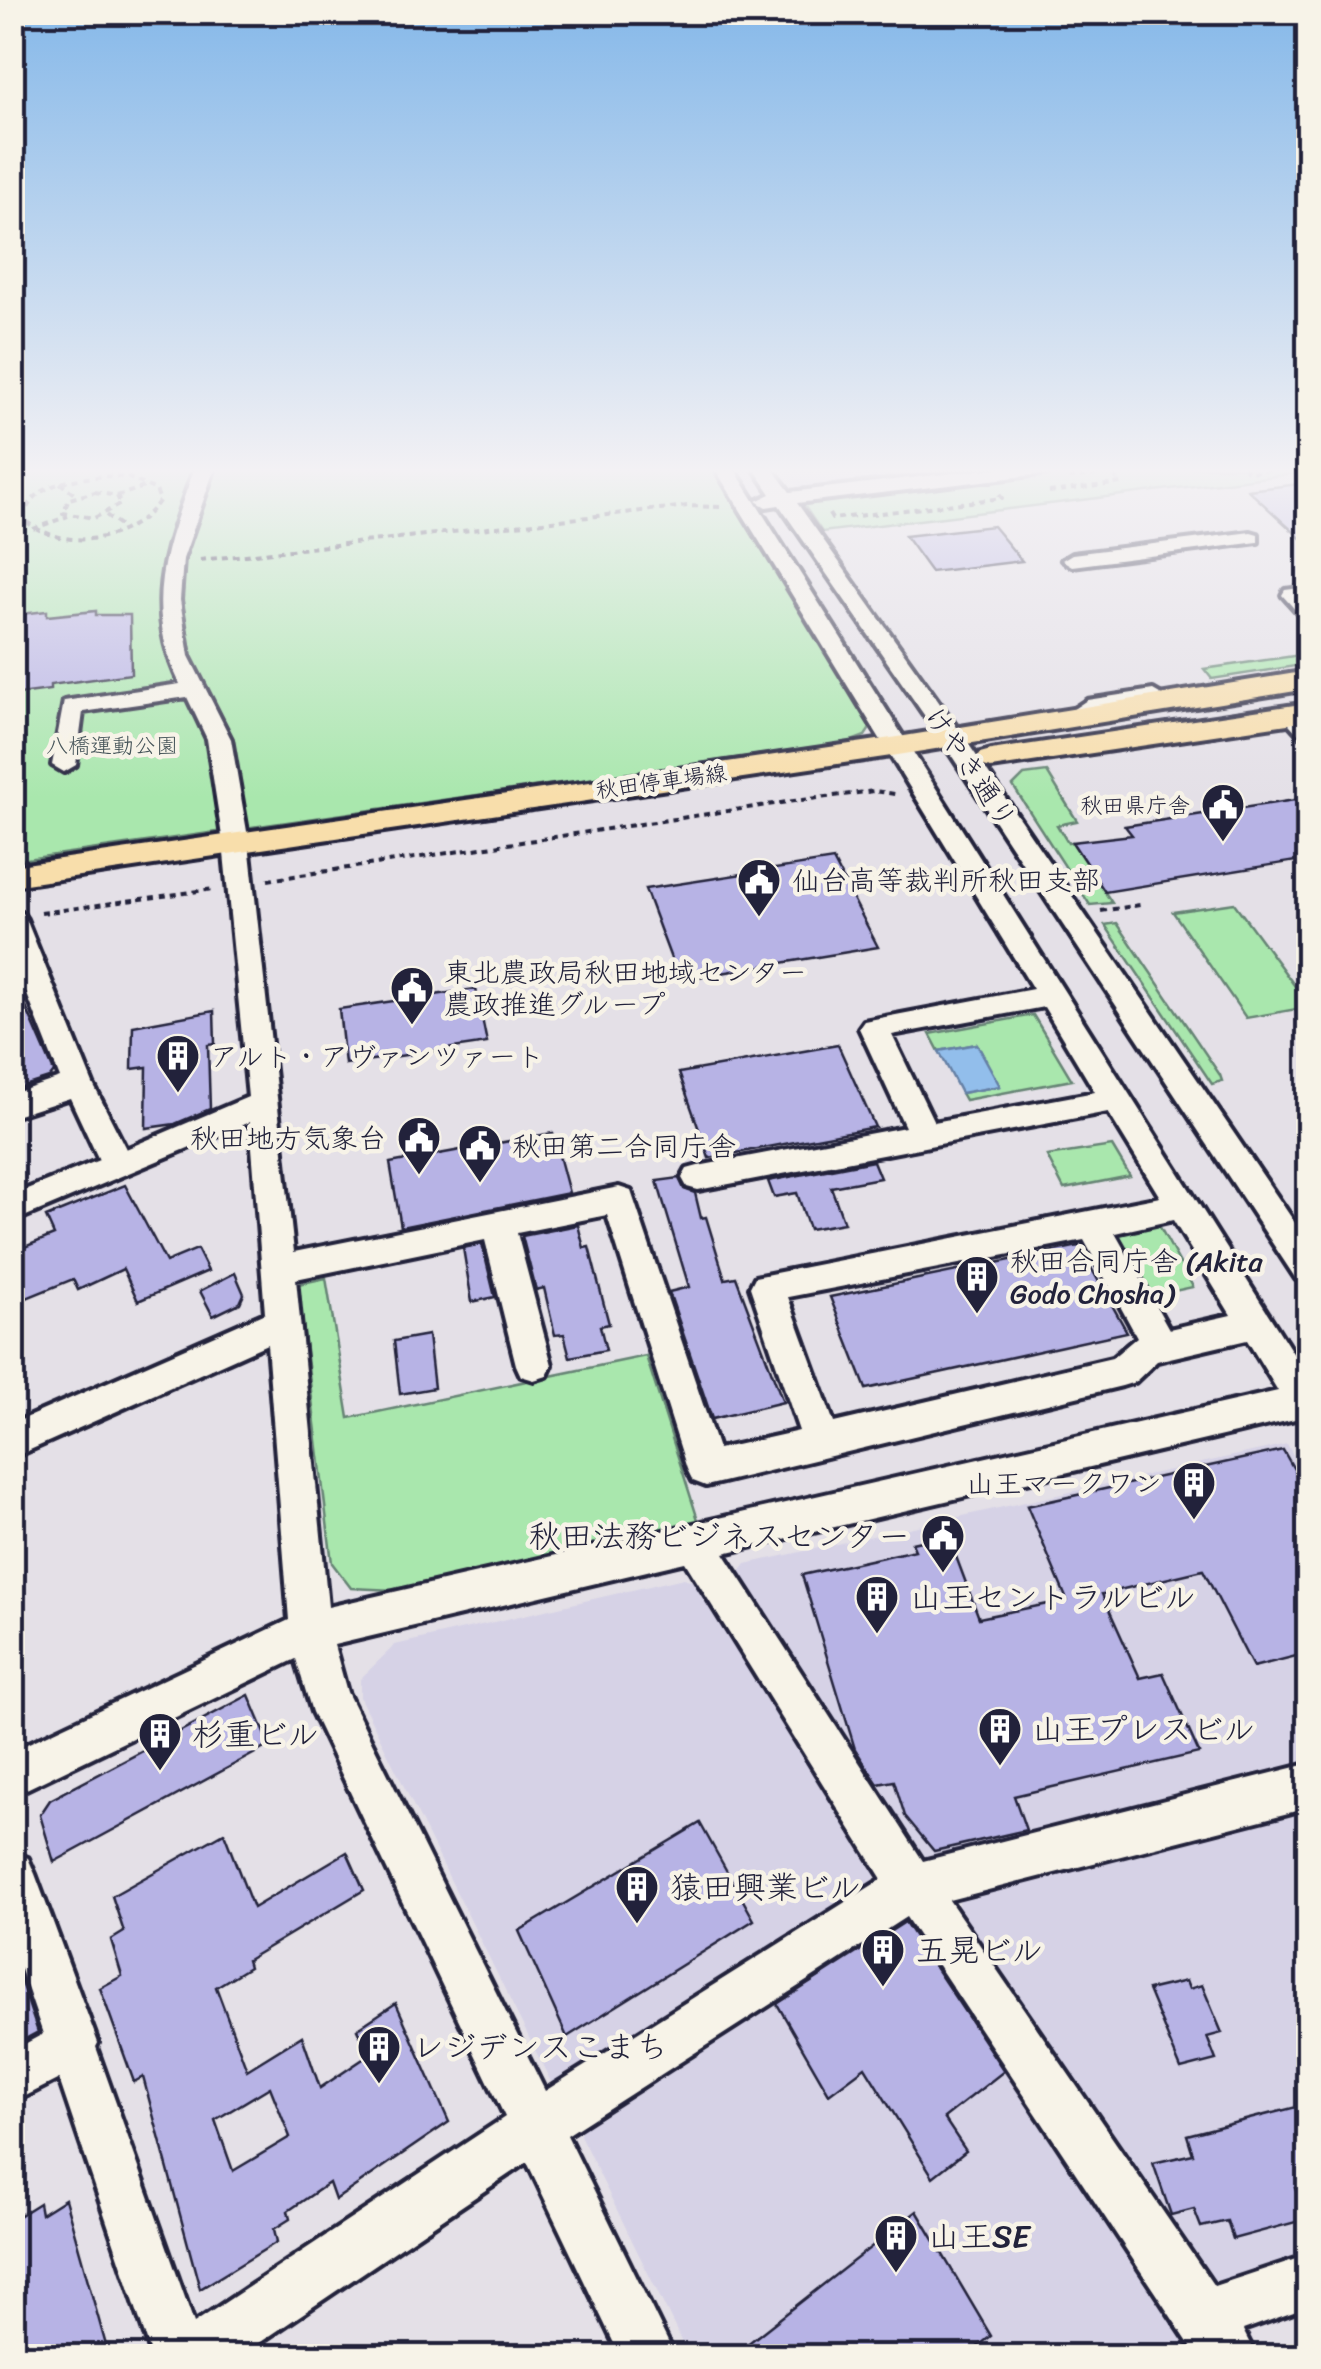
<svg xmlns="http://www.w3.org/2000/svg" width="1321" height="2369" font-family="Sriracha,'Klee One',sans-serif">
	<rect width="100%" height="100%" fill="#e4e0e7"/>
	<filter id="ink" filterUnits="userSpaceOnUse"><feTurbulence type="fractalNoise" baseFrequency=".01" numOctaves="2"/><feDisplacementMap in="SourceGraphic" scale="20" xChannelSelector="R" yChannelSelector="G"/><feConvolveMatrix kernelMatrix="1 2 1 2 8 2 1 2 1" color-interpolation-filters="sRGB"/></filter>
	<g filter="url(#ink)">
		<g fill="#d6d2e6">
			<polygon points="784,467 1014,467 800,492"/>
			<polygon points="1287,1444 1308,1482 1308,1777 937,1864 898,1842 734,1580 746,1564"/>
			<polygon points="684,1578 705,1586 880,1853 872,1891 553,2086 360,1698 360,1679 395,1645"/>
			<polygon points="1308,1808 1308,2263 1214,2293 953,1921 962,1895"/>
			<polygon points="903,1906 920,1914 1210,2356 689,2356 580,2135 585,2110"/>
		</g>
		<g fill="#a9e7ad" stroke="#668474" stroke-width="2.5">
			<polygon points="12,467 714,467 871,727 865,736 849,742 13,861"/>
			<polygon points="1114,467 1308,467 1308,472 822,532 803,504"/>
			<polygon points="1308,654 1308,664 1212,679 1204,669"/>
			<polygon points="1047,772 1077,821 1057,825 1068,843 1072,842 1112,903 1090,905 1013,786 1024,775"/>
			<polygon points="1234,903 1308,1004 1308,1007 1246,1018 1173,912"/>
			<polygon points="1117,923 1220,1075 1222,1081 1212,1084 1105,925"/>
			<polygon points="1033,1015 1072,1080 965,1100 961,1093 999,1086 977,1044 939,1051 930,1034"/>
			<polygon points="1112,1146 1130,1176 1064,1189 1047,1156"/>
			<polygon points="1155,1218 1193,1287 1151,1296 1112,1226"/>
			<polygon points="326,1278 349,1418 646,1356 700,1526 395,1590 351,1588 332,1563 298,1284"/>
		</g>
		<polygon fill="#92beeb" stroke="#6580a5" stroke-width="2.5" points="977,1044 1000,1086 961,1093 939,1051"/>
		<g fill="#b7b3e5" stroke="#22223b" stroke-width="2.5" fill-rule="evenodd">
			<polygon points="1308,483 1308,545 1248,490"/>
			<polygon points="993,526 1022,561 931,572 905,536"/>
			<polygon points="47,611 47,616 96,611 96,615 130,615 131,674 50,685 50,690 12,695 12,615"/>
			<polygon points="1308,798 1308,859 1105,892 1072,842 1132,835 1125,826"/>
			<polygon points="833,860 878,947 679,980 645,889"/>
			<polygon points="12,975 54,1072 49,1078 12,1090"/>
			<polygon points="476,989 487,1043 345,1064 339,1009"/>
			<polygon points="214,1011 215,1044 208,1045 210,1109 175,1124 146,1128 147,1067 132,1069 133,1026"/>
			<polygon points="838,1045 875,1127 709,1158 679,1073"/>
			<polygon points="553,1133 569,1193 401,1227 390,1163"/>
			<polygon points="873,1161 880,1178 831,1187 844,1223 809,1229 797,1193 774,1197 768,1181"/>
			<polygon points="679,1178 684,1189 695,1193 701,1218 706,1217 725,1279 736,1277 783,1402 712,1419 669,1292 689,1287 657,1181"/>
			<polygon points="125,1185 166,1262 197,1249 208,1271 138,1301 123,1269 78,1290 73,1279 12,1304 12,1252 54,1235 46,1217"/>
			<polygon points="578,1225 584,1248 589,1247 609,1324 600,1326 606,1350 570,1357 564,1334 555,1335 544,1288 536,1290 522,1236"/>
			<polygon points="482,1244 495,1297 472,1302 463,1248"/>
			<polygon points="1079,1246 1127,1332 866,1389 830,1297"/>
			<polygon points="235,1273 244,1294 240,1303 213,1316 200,1291"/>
			<polygon points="428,1335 434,1388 400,1394 394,1341"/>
			<polygon points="1283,1450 1308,1494 1308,1653 1253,1667 1203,1570 1102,1594 1140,1678 1163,1673 1199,1753 1014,1796 1026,1830 934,1851 905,1816 894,1781 878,1784 855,1749 802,1575 915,1550 912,1543 948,1535 979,1618 1067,1600 1027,1506"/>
			<polygon points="249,1695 270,1745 54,1862 40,1815 50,1800"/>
			<polygon points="700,1823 754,1920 567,2037 519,1931"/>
			<path d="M 224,1833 L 253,1908 L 347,1852 L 364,1890 L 247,1960 L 249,1967 L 216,1987 L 247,2070 L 302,2036 L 320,2088 L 369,2055 L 357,2029 L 396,2003 L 449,2122 L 335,2200 L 329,2183 L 288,2211 L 290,2219 L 274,2229 L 277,2242 L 200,2289 L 143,2077 L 134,2082 L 100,1988 L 122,1976 L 111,1940 L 124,1932 L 112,1896 ZM 270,2087 L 290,2137 L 233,2171 L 215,2120 Z"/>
			<polygon points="905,1922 1004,2071 944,2118 966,2151 933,2177 865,2067 829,2094 777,2004"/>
			<polygon points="12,1956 38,2032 12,2046"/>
			<polygon points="1186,1981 1189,1989 1202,1985 1222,2033 1207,2037 1216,2060 1181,2069 1148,1990"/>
			<polygon points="1308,2104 1308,2185 1295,2188 1307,2219 1233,2239 1227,2221 1201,2227 1194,2209 1171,2215 1153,2163 1193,2154 1187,2135"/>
			<polygon points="65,2199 109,2356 12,2356 12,2220 39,2203 41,2214"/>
			<polygon points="917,2211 991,2336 966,2356 732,2356"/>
		</g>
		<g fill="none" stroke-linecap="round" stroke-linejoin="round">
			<defs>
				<g id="minor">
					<path d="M 195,467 L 215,467 L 183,559 L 180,600 L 189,656 L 231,739 L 249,843 L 294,1252 L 619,1187 L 631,1191 L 718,1449 L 799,1431 L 750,1287 L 755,1277 L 1160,1197 L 1108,1112 L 698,1190 L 687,1187 L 682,1178 L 687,1169 L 698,1166 L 905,1127 L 859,1028 L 864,1021 L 1033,989 L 714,467 L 733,467 L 1308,1377 L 1308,1424 L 1295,1419 L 724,1553 L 923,1861 L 1308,1764 L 1308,1808 L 949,1900 L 1214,2286 L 1308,2255 L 1308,2307 L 1243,2330 L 1256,2356 L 1197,2356 L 906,1917 L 567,2135 L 675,2356 L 620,2356 L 527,2162 L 240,2356 L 152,2356 L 59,2079 L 12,2103 L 12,2051 L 43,2034 L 12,1943 L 12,1852 L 28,1858 L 35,1874 L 98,2043 L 96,2047 L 194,2323 L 505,2117 L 312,1712 L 296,1659 L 12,1796 L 12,1751 L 289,1620 L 267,1344 L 12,1458 L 12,1424 L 265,1313 L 250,1122 L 12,1222 L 12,1195 L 99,1160 L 70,1098 L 12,1117 L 12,1094 L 60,1078 L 12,956 L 12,910 L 22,913 L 26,919 L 93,1084 L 126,1149 L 248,1097 L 223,843 L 207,739 L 187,697 L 83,712 L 76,765 L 64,772 L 52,765 L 64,701 L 180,684 C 141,603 167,545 195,467 ZM 1044,1007 L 1095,1092 L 934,1122 L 892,1035 ZM 607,1215 L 687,1469 L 693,1481 L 706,1486 L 1122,1386 L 1135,1382 L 1157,1361 L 1247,1340 L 1278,1391 L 328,1607 L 296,1279 L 485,1240 L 516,1365 L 521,1376 L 534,1380 L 547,1376 L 552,1365 L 517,1233 ZM 1173,1220 L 1231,1315 L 1169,1329 L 1115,1233 ZM 1084,1240 L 1137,1337 L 1112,1358 L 834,1423 L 788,1297 ZM 685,1562 L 882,1879 L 545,2091 L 347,1692 L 334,1645 Z"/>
					<polygon points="753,467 771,467 790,492 1004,467 1059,467 1049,473 797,503 961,733 1308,1242 1308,1283 1296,1279 940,738 779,505 766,507 756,501 771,494"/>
					<polygon points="1251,532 1258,534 1258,542 1072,566 1062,560 1072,554"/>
					<polygon points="1308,587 1308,617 1300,615 1282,595 1285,590"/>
					<polygon points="1153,690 1165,697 1161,702 1101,711 1072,725 1060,718 1087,700"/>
					<polygon points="1293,708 1308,717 1308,738 1300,736 1281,715"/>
				</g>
				<g id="major">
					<polygon points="1308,671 1308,689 898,755 12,886 12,866 898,737"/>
					<polygon points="1308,703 1308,721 991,768 980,765 976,759 980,753 991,750"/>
				</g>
			</defs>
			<use href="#minor" stroke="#22223b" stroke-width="8"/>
			<use href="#major" stroke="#22223b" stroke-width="8"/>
			<g stroke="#22223b" stroke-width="4" stroke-dasharray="6 5" stroke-linecap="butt">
				<polyline points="1243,467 1249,472 1292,467"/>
				<path d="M 105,476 L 127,477 L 156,490 L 160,500 C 131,543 63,553 23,519 C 31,483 73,479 105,476 Z"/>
				<polyline points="1069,478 1165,467"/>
				<polyline points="60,483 77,496"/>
				<polygon points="95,492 117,496 121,504 94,518 63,513 69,499"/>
				<polyline points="1049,492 1121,483 1111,473"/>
				<polyline points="117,496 147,486"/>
				<polyline points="12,497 36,467"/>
				<polyline points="829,514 832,519 1002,498 998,493"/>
				<polyline points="106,515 124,528"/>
				<polyline points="33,529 68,516"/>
				<polyline points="200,560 687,506 721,507"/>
				<polyline points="268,880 794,801 874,791 895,794"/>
				<polyline points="1101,911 1140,905"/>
				<polyline points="41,913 213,889"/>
			</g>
			<use href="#minor" fill="#f7f3e8" fill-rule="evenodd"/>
			<use href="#major" fill="#f8deab" fill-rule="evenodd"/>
		</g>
	</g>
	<linearGradient id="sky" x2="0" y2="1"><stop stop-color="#85b8e9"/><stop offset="0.59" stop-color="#f3f1f4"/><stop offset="1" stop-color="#f3f1f4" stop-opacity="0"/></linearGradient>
	<rect width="1321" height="798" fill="url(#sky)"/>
	<defs>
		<symbol id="civic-pin" viewBox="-11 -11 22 30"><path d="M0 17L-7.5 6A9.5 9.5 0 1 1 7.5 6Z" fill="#22223b" stroke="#f7f3e8"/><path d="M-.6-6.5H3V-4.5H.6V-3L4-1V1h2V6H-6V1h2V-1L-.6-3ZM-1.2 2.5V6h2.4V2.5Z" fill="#fff"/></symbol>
		<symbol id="building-pin" viewBox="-11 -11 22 30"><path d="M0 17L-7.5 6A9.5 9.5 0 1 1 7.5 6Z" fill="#22223b" stroke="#f7f3e8"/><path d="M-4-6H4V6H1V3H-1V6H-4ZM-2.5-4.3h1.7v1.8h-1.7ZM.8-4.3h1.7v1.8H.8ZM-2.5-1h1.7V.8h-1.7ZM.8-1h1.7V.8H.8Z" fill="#fff"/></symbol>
	</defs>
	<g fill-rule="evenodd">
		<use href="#civic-pin" x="1198" y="780" width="50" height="68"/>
		<use href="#civic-pin" x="734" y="855" width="50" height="68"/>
		<use href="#civic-pin" x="387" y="963" width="50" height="68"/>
		<use href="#building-pin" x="153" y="1031" width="50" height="68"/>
		<use href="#civic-pin" x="394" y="1113" width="50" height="68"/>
		<use href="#civic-pin" x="455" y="1121" width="50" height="68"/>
		<use href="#building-pin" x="952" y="1252" width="50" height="68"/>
		<use href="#building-pin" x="1169" y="1458" width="50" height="68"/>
		<use href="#civic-pin" x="918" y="1511" width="50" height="68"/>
		<use href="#building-pin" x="852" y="1572" width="50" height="68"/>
		<use href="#building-pin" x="975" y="1704" width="50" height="68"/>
		<use href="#building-pin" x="135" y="1709" width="50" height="68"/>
		<use href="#building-pin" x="612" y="1862" width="50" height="68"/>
		<use href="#building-pin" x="858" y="1925" width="50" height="68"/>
		<use href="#building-pin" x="354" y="2022" width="50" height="68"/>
		<use href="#building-pin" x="871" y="2211" width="50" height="68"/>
	</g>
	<g text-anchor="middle" stroke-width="9" stroke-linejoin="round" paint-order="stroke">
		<g font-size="22" fill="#445358" stroke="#f7f3e8">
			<text x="112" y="753">八橋運動公園</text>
		</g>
		<g font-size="22" fill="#22223b" stroke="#f7f3e8">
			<text transform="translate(661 781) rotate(-8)" y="8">秋田停車場線</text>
		</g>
		<g font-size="22" fill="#22223b" stroke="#f7f3e8" text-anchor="end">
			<text x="1190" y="813">秋田県庁舎</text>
		</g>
		<g font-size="28" fill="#22223b" stroke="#f7f3e8">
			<text transform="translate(971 767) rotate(56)" y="10">けやき通り</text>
		</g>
		<g font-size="28" fill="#22223b" stroke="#f7f3e8" text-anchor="start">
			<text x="792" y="890">仙台高等裁判所秋田支部</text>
			<text x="444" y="982">東北農政局秋田地域センター<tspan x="444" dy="32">農政推進グループ</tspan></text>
			<text x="210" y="1066">アルト・アヴァンツァート</text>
			<text x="386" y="1148" text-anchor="end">秋田地方気象台</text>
			<text x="512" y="1156">秋田第二合同庁舎</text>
			<text x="1010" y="1271">秋田合同庁舎 (Akita<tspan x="1010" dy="32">Godo Chosha)</tspan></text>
			<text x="1162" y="1493" text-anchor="end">山王マークワン</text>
		</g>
		<g font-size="32" fill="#22223b" stroke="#f7f3e8" text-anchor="start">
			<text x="910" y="1547" text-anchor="end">秋田法務ビジネスセンター</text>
			<text x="910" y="1608">山王セントラルビル</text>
			<text x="1032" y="1740">山王プレスビル</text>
			<text x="192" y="1745">杉重ビル</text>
			<text x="670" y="1898">猿田興業ビル</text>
			<text x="916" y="1961">五晃ビル</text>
			<text x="412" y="2058">レジデンスこまち</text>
			<text x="928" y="2247">山王SE</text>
		</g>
	</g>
	<rect width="1321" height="2369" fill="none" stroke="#f7f3e8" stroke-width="50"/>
	<rect x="25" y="25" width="1271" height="2319" fill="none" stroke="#22223b" stroke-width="4" filter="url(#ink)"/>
</svg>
